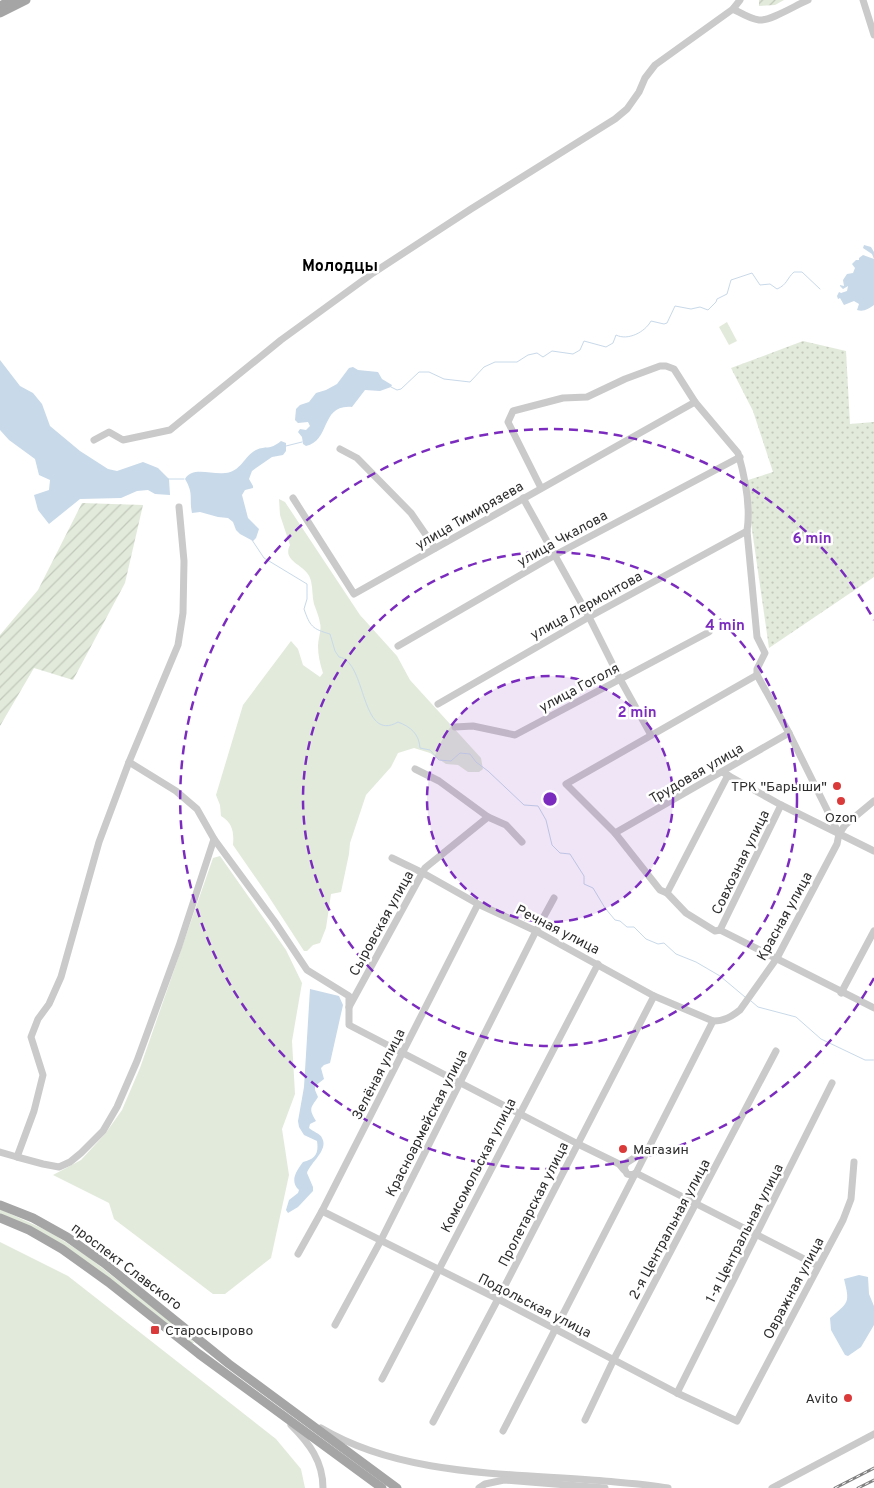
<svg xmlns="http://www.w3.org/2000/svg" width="874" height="1488" font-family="Overpass,sans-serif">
	<defs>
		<pattern id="park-dots" width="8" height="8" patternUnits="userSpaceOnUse" patternTransform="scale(1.25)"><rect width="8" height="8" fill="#e2eadb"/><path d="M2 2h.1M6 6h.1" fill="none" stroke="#c2c9bc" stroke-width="1.8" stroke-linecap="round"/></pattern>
		<pattern id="garden-furrows" width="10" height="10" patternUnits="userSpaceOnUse" patternTransform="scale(1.25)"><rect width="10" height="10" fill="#e2eadb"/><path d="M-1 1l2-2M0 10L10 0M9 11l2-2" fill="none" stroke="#c2c9bc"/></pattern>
	</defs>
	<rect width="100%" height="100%" fill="#fff"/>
	<g fill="#e2eadb">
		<polygon points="727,322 737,341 729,345 719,327"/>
		<path d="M 279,499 L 285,502 L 360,615 L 397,656 L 410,680 L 481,758 L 483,769 L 479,772 L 468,772 L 458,765 L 446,764 L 430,753 L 414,748 L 398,753 L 391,767 L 366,795 L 350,843 L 349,854 L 341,892 L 331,894 L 326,928 L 320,943 L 313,945 L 307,951 L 304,951 L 267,894 L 233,845 C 234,833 233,823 221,816 L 220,805 L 216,795 L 243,705 L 291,641 L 298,649 L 303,665 L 320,677 L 323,673 C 320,664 318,655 318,646 C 318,638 322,630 320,623 C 319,616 316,610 314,604 C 312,597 313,589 311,581 C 308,564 281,563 290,545 L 280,515 Z"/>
		<polygon points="220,856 286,950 302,983 292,1041 295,1094 282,1129 289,1175 271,1258 225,1294 213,1294 114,1219 109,1203 53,1175 81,1160 105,1134 122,1110 140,1068 213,858"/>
		<polygon points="0,1209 50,1232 87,1256 189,1336 194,1343 191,1343 139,1301 0,1216"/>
		<polygon points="0,1242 68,1276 276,1439 301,1469 305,1488 0,1488"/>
	</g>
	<polygon fill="url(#park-dots)" points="803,341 846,351 850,424 874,422 874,577 769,648 745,481 773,472 753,411 731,368"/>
	<g fill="url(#garden-furrows)">
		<polygon points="759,0 784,0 775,5 759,6"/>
		<polygon points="82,503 143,505 125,583 73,680 34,668 0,726 0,635 38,590"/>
	</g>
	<g fill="#c8d9e9">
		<path d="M 864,245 L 871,247 L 874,252 L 874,305 C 868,309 864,312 857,310 L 859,304 L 854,301 L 844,305 L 840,298 L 838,299 L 837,296 L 839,292 L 841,293 L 847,291 L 848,286 L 843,289 L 840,286 L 840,285 L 844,286 L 843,280 L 847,274 L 853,273 L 855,268 L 852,264 L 856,260 L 859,260 L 859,258 L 863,255 L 874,259 L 872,254 L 863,248 Z"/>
		<polygon points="0,360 20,386 33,393 42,404 50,426 80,451 108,469 117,471 143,462 158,468 169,479 170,495 155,494 148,490 137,491 121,498 80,499 49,524 38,510 34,495 49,490 50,480 39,475 35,459 9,440 0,430"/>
		<path d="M 353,367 L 358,370 L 378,372 L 382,379 L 392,385 L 391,387 L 380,391 L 365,390 L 352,407 C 320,404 331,441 306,446 L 303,444 L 302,437 L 298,432 L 300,429 L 306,430 L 310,426 L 308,422 L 298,423 L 295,420 L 296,409 L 300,405 L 309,402 L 316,393 L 326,390 L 337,384 L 349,368 Z"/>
		<path d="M 281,441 L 286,443 L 286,451 L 283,455 L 272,457 L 256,468 L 252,471 L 249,479 L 253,486 L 253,488 L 245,490 L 242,495 L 248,518 L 259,529 L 256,538 L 253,541 L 240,534 L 236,530 L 233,522 L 228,518 L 218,517 L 200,512 L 192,513 C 189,498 194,494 185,479 C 192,466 212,475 225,473 C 241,472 244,456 256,450 C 266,445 269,451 281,441 Z"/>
		<path d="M 310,989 L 339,996 L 343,1005 L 330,1063 L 324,1065 L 321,1068 L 324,1079 L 315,1086 L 315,1090 L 318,1097 C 311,1108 308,1108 316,1121 L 310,1124 L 309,1128 C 313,1132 320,1133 322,1138 C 329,1150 310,1163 307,1173 L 313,1187 L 313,1191 L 298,1207 L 288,1213 L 286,1210 L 289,1200 L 298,1193 L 299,1190 C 289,1181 297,1170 303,1162 C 315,1159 319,1154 317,1141 L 304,1135 L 299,1127 L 298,1121 L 304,1087 Z"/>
		<path d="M 859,1275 L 868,1277 L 869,1294 L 874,1306 L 874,1325 L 861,1347 L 848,1356 L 845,1355 L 831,1330 L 830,1318 C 849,1302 850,1303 844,1279 Z"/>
	</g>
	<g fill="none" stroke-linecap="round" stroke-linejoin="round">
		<g stroke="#c8d9e9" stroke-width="1">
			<path d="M 391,387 L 397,390 L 401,389 L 419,372 L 429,372 L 444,379 L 470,382 L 484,367 L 495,362 L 517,362 L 528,355 L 537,353 L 543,357 L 552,351 L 573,354 L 580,350 L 584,341 L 606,347 L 613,343 L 616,335 C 628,341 645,332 651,321 L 664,324 L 667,323 L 675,306 L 691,309 L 700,307 L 708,310 L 716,302 L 717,299 L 727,294 L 731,280 L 752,273 L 760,285 L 770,284 L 777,289 C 787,285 787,278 794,272 L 802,272 L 820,289"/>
			<polyline points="286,446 302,442"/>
			<polyline points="168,479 184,479"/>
			<path d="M 252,540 L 264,558 L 307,584 L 307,599 L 304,609 C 310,626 312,629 330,634 L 335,651 L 339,657 C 367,661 360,744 398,722 C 411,727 419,734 420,748 L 430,750 L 439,760 L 451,761 L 460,753 L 470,754 L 476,762 L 488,771 L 524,805 L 538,806 L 546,820 L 552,845 L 560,853 L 570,854 L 584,876 L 584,884 L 593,888 L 605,908 L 615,920 L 620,921 L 627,927 L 634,927 L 646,939 L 658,944 L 664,943 L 676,954 L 696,962 L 720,976 L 745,997"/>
			<polyline points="751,1001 758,1007 796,1017 821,1039 865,1060 874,1060"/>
		</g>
		<g stroke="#cacaca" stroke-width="7">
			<polyline points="863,0 874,35"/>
			<path d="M 733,9 C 741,13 750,19 759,20 C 771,21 796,5 808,0"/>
			<polyline points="94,440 109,432 123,440 170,430 281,340 373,273 471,209 615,119 627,109 639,92 645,78 655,65 733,9 740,0"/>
			<polyline points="340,449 357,458 411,513 435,548"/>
			<path d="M 541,488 L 508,422 L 513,411 L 563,398 L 587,397 L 625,379 L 660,366 L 666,366 L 674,369 L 695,402 L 738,453 C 745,477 751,505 747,531 L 757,637 L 765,653 L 757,669 L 757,675"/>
			<polyline points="293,498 354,594 695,402"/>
			<polyline points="523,498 589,617 620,679 651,735"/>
			<polyline points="398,646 555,555 740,457"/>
			<polyline points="757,675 566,784 615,833 660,890 667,893 686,913 715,931 720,930 874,1008"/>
			<polyline points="757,675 789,733 839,834"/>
			<polyline points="438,704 589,617 747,531"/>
			<polyline points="455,727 473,726 515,735 709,632"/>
			<polyline points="129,762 176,791 197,809 214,839 275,922 307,970 349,996 349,1025 578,1144 619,1164 624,1170"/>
			<polyline points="415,769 439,781 488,817 506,825 522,842"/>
			<polyline points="722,772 781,805 874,851"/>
			<polyline points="615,833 789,733"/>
			<path d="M 392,858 L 423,873 L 478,904 L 536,931 L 654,996 L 713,1021 C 724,1021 731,1017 740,1010 L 777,958 L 837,844 L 839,834 L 845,825 L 874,801"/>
			<polyline points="667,893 728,775"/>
			<polyline points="720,930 781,805"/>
			<polyline points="841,993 874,931"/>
			<polyline points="349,1007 425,868 488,817"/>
			<polyline points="647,1150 626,1163 624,1168 627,1174 632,1175 636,1173 713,1021"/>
			<polyline points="0,1152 17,1157 34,1111 43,1075 31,1037 38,1019 49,1004 61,977 99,842 129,762 178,645 183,613 184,561 179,507"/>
			<polyline points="17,1157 43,1164 59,1167 70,1162 81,1153 103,1131 117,1107 137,1061 179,946 214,839"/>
			<polyline points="636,1173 818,1266"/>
			<polyline points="322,1211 498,1299 677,1393 737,1421 843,1220 851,1199 854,1162"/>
			<polyline points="298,1254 322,1211 478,904"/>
			<polyline points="335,1325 380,1242 536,931 554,898"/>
			<polyline points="382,1379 598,964"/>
			<polyline points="677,1393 832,1083"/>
			<polyline points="585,1420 614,1359 776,1051"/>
			<polyline points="433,1422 498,1299 654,996"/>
			<path d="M 291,1425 C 309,1443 323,1461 323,1488"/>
			<path d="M 321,1428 C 403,1477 511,1473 604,1481 C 625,1483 647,1484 668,1488"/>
			<polyline points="503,1431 635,1174"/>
			<polyline points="479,1488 485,1484 504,1480 605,1488"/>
			<polyline points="772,1488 874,1434"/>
		</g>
		<g stroke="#a5a5a5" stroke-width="9">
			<polyline points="0,6 12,0"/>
			<polyline points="0,13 26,0"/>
			<polyline points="0,1205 33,1218 67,1237 104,1263 229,1364 397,1488"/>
			<polyline points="0,1218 29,1230 62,1249 108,1282 199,1354 382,1488"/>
		</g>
		<defs>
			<g id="rail">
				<polyline points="835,1488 874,1468"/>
				<polyline points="858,1488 874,1480"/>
			</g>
		</defs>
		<use href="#rail" stroke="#828282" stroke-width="3"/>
		<use href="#rail" stroke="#fff" stroke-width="1" stroke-dasharray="4" stroke-linecap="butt"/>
	</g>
	<circle cx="550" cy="799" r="123" fill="#7b2cbf" fill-opacity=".12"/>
	<g fill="none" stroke="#7b2cbf" stroke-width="2.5" stroke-dasharray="9 6">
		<circle cx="550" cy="799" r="123"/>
		<circle cx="550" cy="799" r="247"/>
		<path d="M874 978A370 370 0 1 1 874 620"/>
	</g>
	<g fill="#da3a39" stroke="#fff" stroke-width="2">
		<circle cx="837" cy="786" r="5"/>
		<circle cx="841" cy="801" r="5"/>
		<circle cx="623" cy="1149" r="5"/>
		<rect x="150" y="1325" width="10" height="10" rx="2.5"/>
		<circle cx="848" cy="1398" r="5"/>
	</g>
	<g text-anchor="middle" stroke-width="5" stroke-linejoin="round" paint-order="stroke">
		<g font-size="14" fill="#2d2d2d" stroke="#fff">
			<text transform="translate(469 515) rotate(-30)" y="5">улица Тимирязева</text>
			<text transform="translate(562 538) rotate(-29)" y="5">улица Чкалова</text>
			<text transform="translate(586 605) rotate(-29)" y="5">улица Лермонтова</text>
			<text transform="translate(579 687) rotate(-28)" y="5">улица Гоголя</text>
			<text transform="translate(696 773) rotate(-30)" y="5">Трудовая улица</text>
			<text transform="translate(740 862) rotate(-64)" y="5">Совхозная улица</text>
			<text transform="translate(784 916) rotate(-61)" y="5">Красная улица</text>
			<text transform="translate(381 923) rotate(-61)" y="5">Сыровская улица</text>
			<text transform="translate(558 929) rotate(27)" y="5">Речная улица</text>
			<text transform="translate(378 1074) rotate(-63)" y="5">Зелёная улица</text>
			<text transform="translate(426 1123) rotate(-63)" y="5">Красноармейская улица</text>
			<text transform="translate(478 1165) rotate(-63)" y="5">Комсомольская улица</text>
			<text transform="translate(533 1204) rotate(-63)" y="5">Пролетарская улица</text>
			<text transform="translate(669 1229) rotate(-62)" y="5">2-я Центральная улица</text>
			<text transform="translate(744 1233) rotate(-63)" y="5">1-я Центральная улица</text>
			<text transform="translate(127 1266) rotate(37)" y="5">проспект Славского</text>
			<text transform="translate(793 1288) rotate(-62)" y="5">Овражная улица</text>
			<text transform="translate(535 1305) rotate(27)" y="5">Подольская улица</text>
		</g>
		<g font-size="14" fill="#2d2d2d" stroke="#fff" text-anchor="end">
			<text x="827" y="791">ТРК "Барыши"</text>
			<text x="841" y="822" text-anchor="middle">Ozon</text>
			<text x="633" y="1154" text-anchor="start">Магазин</text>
			<text x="165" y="1335" text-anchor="start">Старосырово</text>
			<text x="838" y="1403">Avito</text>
		</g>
		<g font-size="16" font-weight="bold" fill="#000" stroke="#fff">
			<text x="340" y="271">Молодцы</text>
		</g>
	</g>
	<circle cx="550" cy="799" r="8" fill="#7b2cbf" stroke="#fff" stroke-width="2.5"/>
	<g font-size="15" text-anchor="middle" font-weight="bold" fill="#7b2cbf" stroke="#fff" stroke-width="5" stroke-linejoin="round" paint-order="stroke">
		<text x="812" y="543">6 min</text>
		<text x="725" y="630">4 min</text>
		<text x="637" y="717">2 min</text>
	</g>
</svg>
